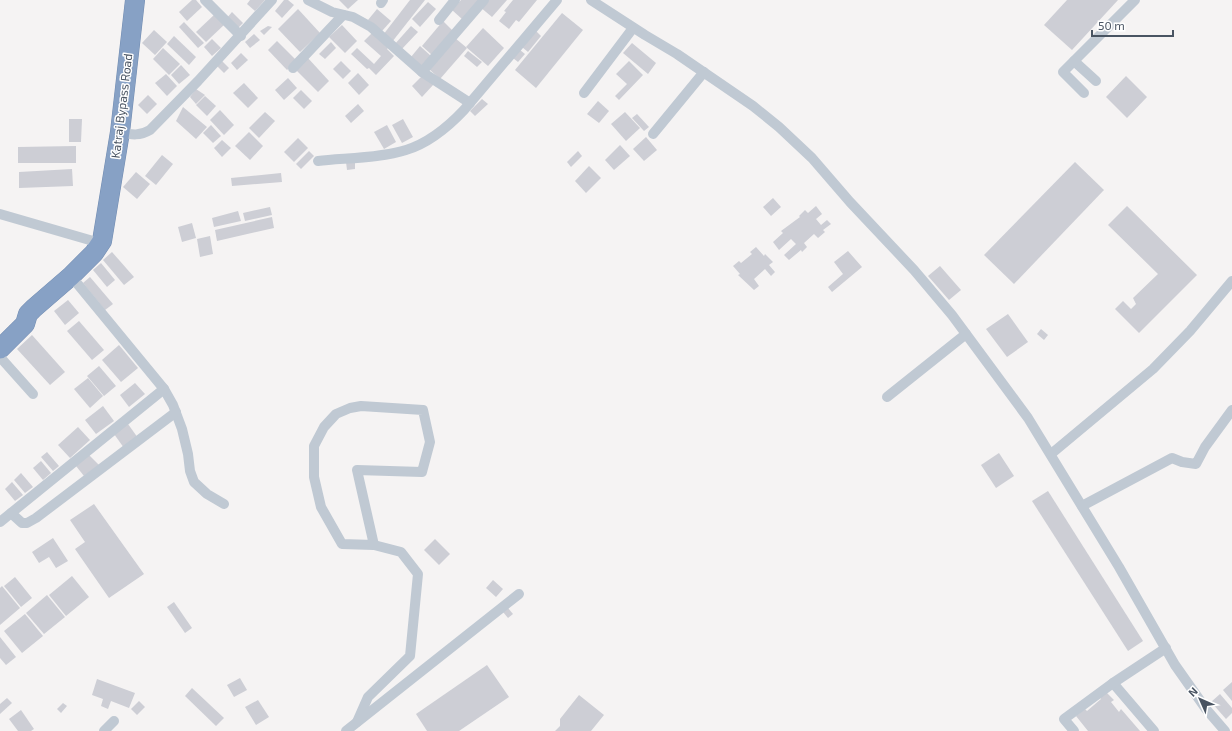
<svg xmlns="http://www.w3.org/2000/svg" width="1232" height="731" font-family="'Exo 2',sans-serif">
	<rect width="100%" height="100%" fill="#f5f3f3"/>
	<g fill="#cdced5">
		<polygon points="192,0 196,0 202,7 187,21 179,12"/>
		<polygon points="250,0 265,0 255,11 247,4"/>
		<polygon points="284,0 288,0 294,5 282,18 275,11"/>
		<polygon points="339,0 358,0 348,9"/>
		<polygon points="410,0 425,0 392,42 383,35"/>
		<polygon points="461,0 479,0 462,19 452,10"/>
		<polygon points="487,0 507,0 492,17 480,7"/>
		<polygon points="513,0 537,0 519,22 516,20 509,29 499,21 506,12 504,11"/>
		<polygon points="1067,0 1118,0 1072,50 1044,25"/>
		<polygon points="428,2 436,9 420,27 412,19"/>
		<polygon points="298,9 320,33 300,52 278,29"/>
		<polygon points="377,9 391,21 382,31 368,20"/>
		<polygon points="232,12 243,23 237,29 226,19"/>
		<polygon points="562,13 583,30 536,88 515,70"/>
		<polygon points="215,14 225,24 206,42 196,32"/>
		<polygon points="443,21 453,31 432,55 422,46"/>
		<polygon points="184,22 204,43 198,48 179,27"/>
		<polygon points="342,25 357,41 345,53 329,37"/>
		<polygon points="268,26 272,27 264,35 260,31"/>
		<polygon points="411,26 418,32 400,51 394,45"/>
		<polygon points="483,28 504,48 488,66 466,47"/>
		<polygon points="154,30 167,42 155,55 142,43"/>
		<polygon points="536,31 541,36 528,52 522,47"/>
		<polygon points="373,32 389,47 387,49 394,56 376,75 369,68 367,69 351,54 357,48 374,64 381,56 364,41"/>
		<polygon points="254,34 260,40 250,48 245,42"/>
		<polygon points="174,36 196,57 189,65 167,44"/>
		<polygon points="455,38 467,48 440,79 429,69"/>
		<polygon points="212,39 221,48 212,56 204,47"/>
		<polygon points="277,41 297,61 287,70 268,50"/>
		<polygon points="331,42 336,48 325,59 319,54"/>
		<polygon points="632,43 656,63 648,74 623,53"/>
		<polygon points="420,46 431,56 422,67 411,57"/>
		<polygon points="163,48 180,64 169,75 153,59"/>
		<polygon points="520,50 525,54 518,62 513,58"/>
		<polygon points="468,51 482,62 477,67 464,56"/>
		<polygon points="241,53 248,60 237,70 231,63"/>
		<polygon points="307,57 329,81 318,92 295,69"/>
		<polygon points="222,61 229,68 224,73 217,66"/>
		<polygon points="341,61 351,71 343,79 333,69"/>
		<polygon points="629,61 643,75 619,100 615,96 627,84 616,74"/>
		<polygon points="181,65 190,75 179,84 171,75"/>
		<polygon points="358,73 369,85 359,95 348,83"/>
		<polygon points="166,74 177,86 167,96 155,83"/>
		<polygon points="424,74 434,84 422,97 412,86"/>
		<polygon points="1126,76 1147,97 1127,118 1106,97"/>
		<polygon points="288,78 297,88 284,100 275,90"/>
		<polygon points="244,83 258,98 248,108 233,93"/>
		<polygon points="196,89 205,95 196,104 190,97"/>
		<polygon points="301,90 312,101 304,109 293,98"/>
		<polygon points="148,95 157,104 147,114 138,105"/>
		<polygon points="205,96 216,106 207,116 196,105"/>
		<polygon points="482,99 488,104 475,116 470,111"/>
		<polygon points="598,101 609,111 599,123 587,114"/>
		<polygon points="358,104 364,111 351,123 345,116"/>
		<polygon points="183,107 207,127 196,139 176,121"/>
		<polygon points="220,110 234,125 224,135 210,120"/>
		<polygon points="265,112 275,121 259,138 249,128"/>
		<polygon points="625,112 640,128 626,141 611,124"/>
		<polygon points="637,114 649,127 644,131 632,118"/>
		<polygon points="69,119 82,119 81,142 69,142"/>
		<polygon points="403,119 413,137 402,143 392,125"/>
		<polygon points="211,125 221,136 213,143 203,133"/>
		<polygon points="387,125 396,142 384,149 374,132"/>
		<polygon points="249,132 263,146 250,160 235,146"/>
		<polygon points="646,137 657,150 644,161 633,149"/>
		<polygon points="298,138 308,148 294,162 284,152"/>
		<polygon points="222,140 231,148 222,157 214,148"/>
		<polygon points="620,145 630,156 614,170 605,160"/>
		<polygon points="76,146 76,163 18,163 18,147"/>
		<polygon points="309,151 314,156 301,169 296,164"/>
		<polygon points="578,151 582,156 571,167 567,162"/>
		<polygon points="162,155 173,164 156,185 145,176"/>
		<polygon points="346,162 355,162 355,169 347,170"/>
		<polygon points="1075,162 1104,190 1014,284 984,255"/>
		<polygon points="589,166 601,178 586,193 575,181"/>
		<polygon points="72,169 73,186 19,188 19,172"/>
		<polygon points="136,172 150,184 137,199 123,187"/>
		<polygon points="281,173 282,182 232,186 231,178"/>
		<polygon points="773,198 781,207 771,216 763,207"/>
		<polygon points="816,206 822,214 816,219 821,225 827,220 831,224 823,230 825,232 818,238 814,234 804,243 807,247 802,252 801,250 789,260 784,255 796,244 791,239 779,250 773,242 783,233 781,231 800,217 799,216 805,210 808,213"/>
		<polygon points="1127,206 1197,275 1139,333 1115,309 1123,301 1131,309 1136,304 1133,298 1158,274 1108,225"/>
		<polygon points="270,207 272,215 245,221 243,213"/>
		<polygon points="238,211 241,221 214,227 212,218"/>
		<polygon points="272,217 274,228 217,241 215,230"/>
		<polygon points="192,223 196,238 182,242 178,227"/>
		<polygon points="210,236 213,254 200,257 197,239"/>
		<polygon points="756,247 764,256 765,254 773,262 769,265 775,272 771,276 765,269 754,279 759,286 754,290 738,275 740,274 733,266 739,261 741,263 752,254 750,252"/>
		<polygon points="848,251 862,267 832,292 828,287 843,274 834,262"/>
		<polygon points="112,252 134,277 124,285 103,260"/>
		<polygon points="101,263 115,280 107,287 93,270"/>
		<polygon points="940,266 961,290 949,300 928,276"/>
		<polygon points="90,277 113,304 105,310 83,283"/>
		<polygon points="68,300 79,313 65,325 54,311"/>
		<polygon points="1008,314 1028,342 1007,357 986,329"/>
		<polygon points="79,321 104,350 92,360 67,331"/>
		<polygon points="1041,329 1048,335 1044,340 1037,334"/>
		<polygon points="32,335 65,372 50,385 17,349"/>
		<polygon points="119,345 138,368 121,382 102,360"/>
		<polygon points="99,366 116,386 104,396 87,376"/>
		<polygon points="88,378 103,396 90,408 74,389"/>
		<polygon points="135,383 145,394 129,407 120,395"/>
		<polygon points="103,406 114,421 96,434 85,420"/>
		<polygon points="128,424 138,438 124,448 114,434"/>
		<polygon points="78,427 90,440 70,458 58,445"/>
		<polygon points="47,452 59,466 53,471 41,457"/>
		<polygon points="999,453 1014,476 996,488 981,465"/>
		<polygon points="89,455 99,465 84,476 76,466"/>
		<polygon points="41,461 51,473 43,480 33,468"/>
		<polygon points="21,473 33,487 25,493 14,480"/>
		<polygon points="12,482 23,495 15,501 5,489"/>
		<polygon points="1048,491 1143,641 1128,651 1032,501"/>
		<polygon points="94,504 144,574 109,598 75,549 85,542 70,520"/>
		<polygon points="53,538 68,561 56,568 49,557 39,563 32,552"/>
		<polygon points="435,539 450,554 439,565 424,550"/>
		<polygon points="72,576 89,597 66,616 49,595"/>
		<polygon points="15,577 32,598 21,607 4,586"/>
		<polygon points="493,580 503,589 496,597 486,588"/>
		<polygon points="2,586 20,608 0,625 0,588"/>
		<polygon points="47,595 65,617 44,634 26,613"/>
		<polygon points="174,602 192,628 185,633 167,607"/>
		<polygon points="508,608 513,614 508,618 503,612"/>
		<polygon points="25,614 43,636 22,653 4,631"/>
		<polygon points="0,637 16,657 6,665 0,658"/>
		<polygon points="487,665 509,697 459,731 427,731 416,714"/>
		<polygon points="240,678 247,690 234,697 227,685"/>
		<polygon points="97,679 135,693 129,708 111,701 108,709 101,706 103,699 92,695"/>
		<polygon points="1232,682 1232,701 1223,690"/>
		<polygon points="192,688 224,718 216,726 185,696"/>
		<polygon points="1105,691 1114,700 1111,702 1119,712 1121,709 1140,731 1088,731 1076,716 1085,709 1087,711 1101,699 1099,696"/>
		<polygon points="1220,694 1232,708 1232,713 1226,719 1211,702"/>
		<polygon points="579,695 604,715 591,731 555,731 560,726 560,719"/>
		<polygon points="7,698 12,703 0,714 0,704"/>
		<polygon points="258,700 269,717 256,725 245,707"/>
		<polygon points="139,701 145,707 137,715 131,709"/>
		<polygon points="63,703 67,706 61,713 57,709"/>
		<polygon points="21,710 34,729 31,731 18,731 9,719"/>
	</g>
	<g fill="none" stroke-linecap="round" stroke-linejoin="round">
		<defs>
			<polyline id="highway" points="0,349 25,324 28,314 34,308 71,276 94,253 102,241 120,132 135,0"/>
		</defs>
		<use href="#highway" stroke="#728cb1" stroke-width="20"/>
		<g stroke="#c0c9d3" stroke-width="10">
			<polyline points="205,0 241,36"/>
			<polyline points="308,0 332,12 353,17 371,27 422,72 470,103"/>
			<polyline points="591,0 645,35 677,54 753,106 779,127 812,158 850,202 914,270 952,315 1028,418 1119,567 1175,665 1206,709 1225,731"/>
			<polyline points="381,3 383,0"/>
			<polyline points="439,20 455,0"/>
			<polyline points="1074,61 1096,81"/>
			<polyline points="293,68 343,15"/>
			<polyline points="422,72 484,0"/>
			<polyline points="584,93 633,28"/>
			<polyline points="1084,93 1063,72 1135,0"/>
			<path d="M 120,132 C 132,135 140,136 150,130 L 198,81 L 272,0"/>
			<polyline points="653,134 704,72"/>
			<path d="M 318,161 C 344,158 382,158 406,150 C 429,143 448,127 464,110 L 557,0"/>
			<polyline points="0,214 100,243"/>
			<polyline points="71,276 164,389 173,405 182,429 188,454 190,471 194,482 207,494 224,504"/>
			<polyline points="0,357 33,394"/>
			<polyline points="887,397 966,334"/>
			<polygon points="361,406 423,410 430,442 422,472 357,470 374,545 342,544 321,507 314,477 314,446 324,427 336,414 350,408"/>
			<polyline points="1051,454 1153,369 1190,331 1232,281"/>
			<polyline points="1082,506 1172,458 1182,462 1196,464 1205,447 1232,410"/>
			<polyline points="11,513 22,523 27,523 36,518 176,412"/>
			<polyline points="0,522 164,389"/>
			<polyline points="1113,683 1154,731"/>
			<polyline points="357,722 368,697 410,656 418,574 401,552 374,545"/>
			<polyline points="104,731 114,721"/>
			<polyline points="346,731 519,594"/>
			<polyline points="1074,731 1064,719 1113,683 1166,648"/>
		</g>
		<use href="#highway" stroke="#87a1c5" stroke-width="19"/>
	</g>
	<g text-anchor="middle" stroke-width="3" stroke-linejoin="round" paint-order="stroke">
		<g font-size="12" fill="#495462" stroke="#fff">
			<text transform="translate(122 106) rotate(-83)" y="4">Katraj Bypass Road</text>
		</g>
	</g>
	<g transform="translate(1200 699) rotate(315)" stroke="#ffffff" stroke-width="3" paint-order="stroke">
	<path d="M0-3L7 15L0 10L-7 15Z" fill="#495462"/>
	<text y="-6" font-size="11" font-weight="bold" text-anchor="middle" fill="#495462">N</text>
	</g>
	<path d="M1092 30v6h81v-6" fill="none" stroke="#495462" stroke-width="2"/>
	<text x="1098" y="30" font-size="12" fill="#495462" stroke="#ffffff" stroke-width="3" paint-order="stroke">50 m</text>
</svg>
